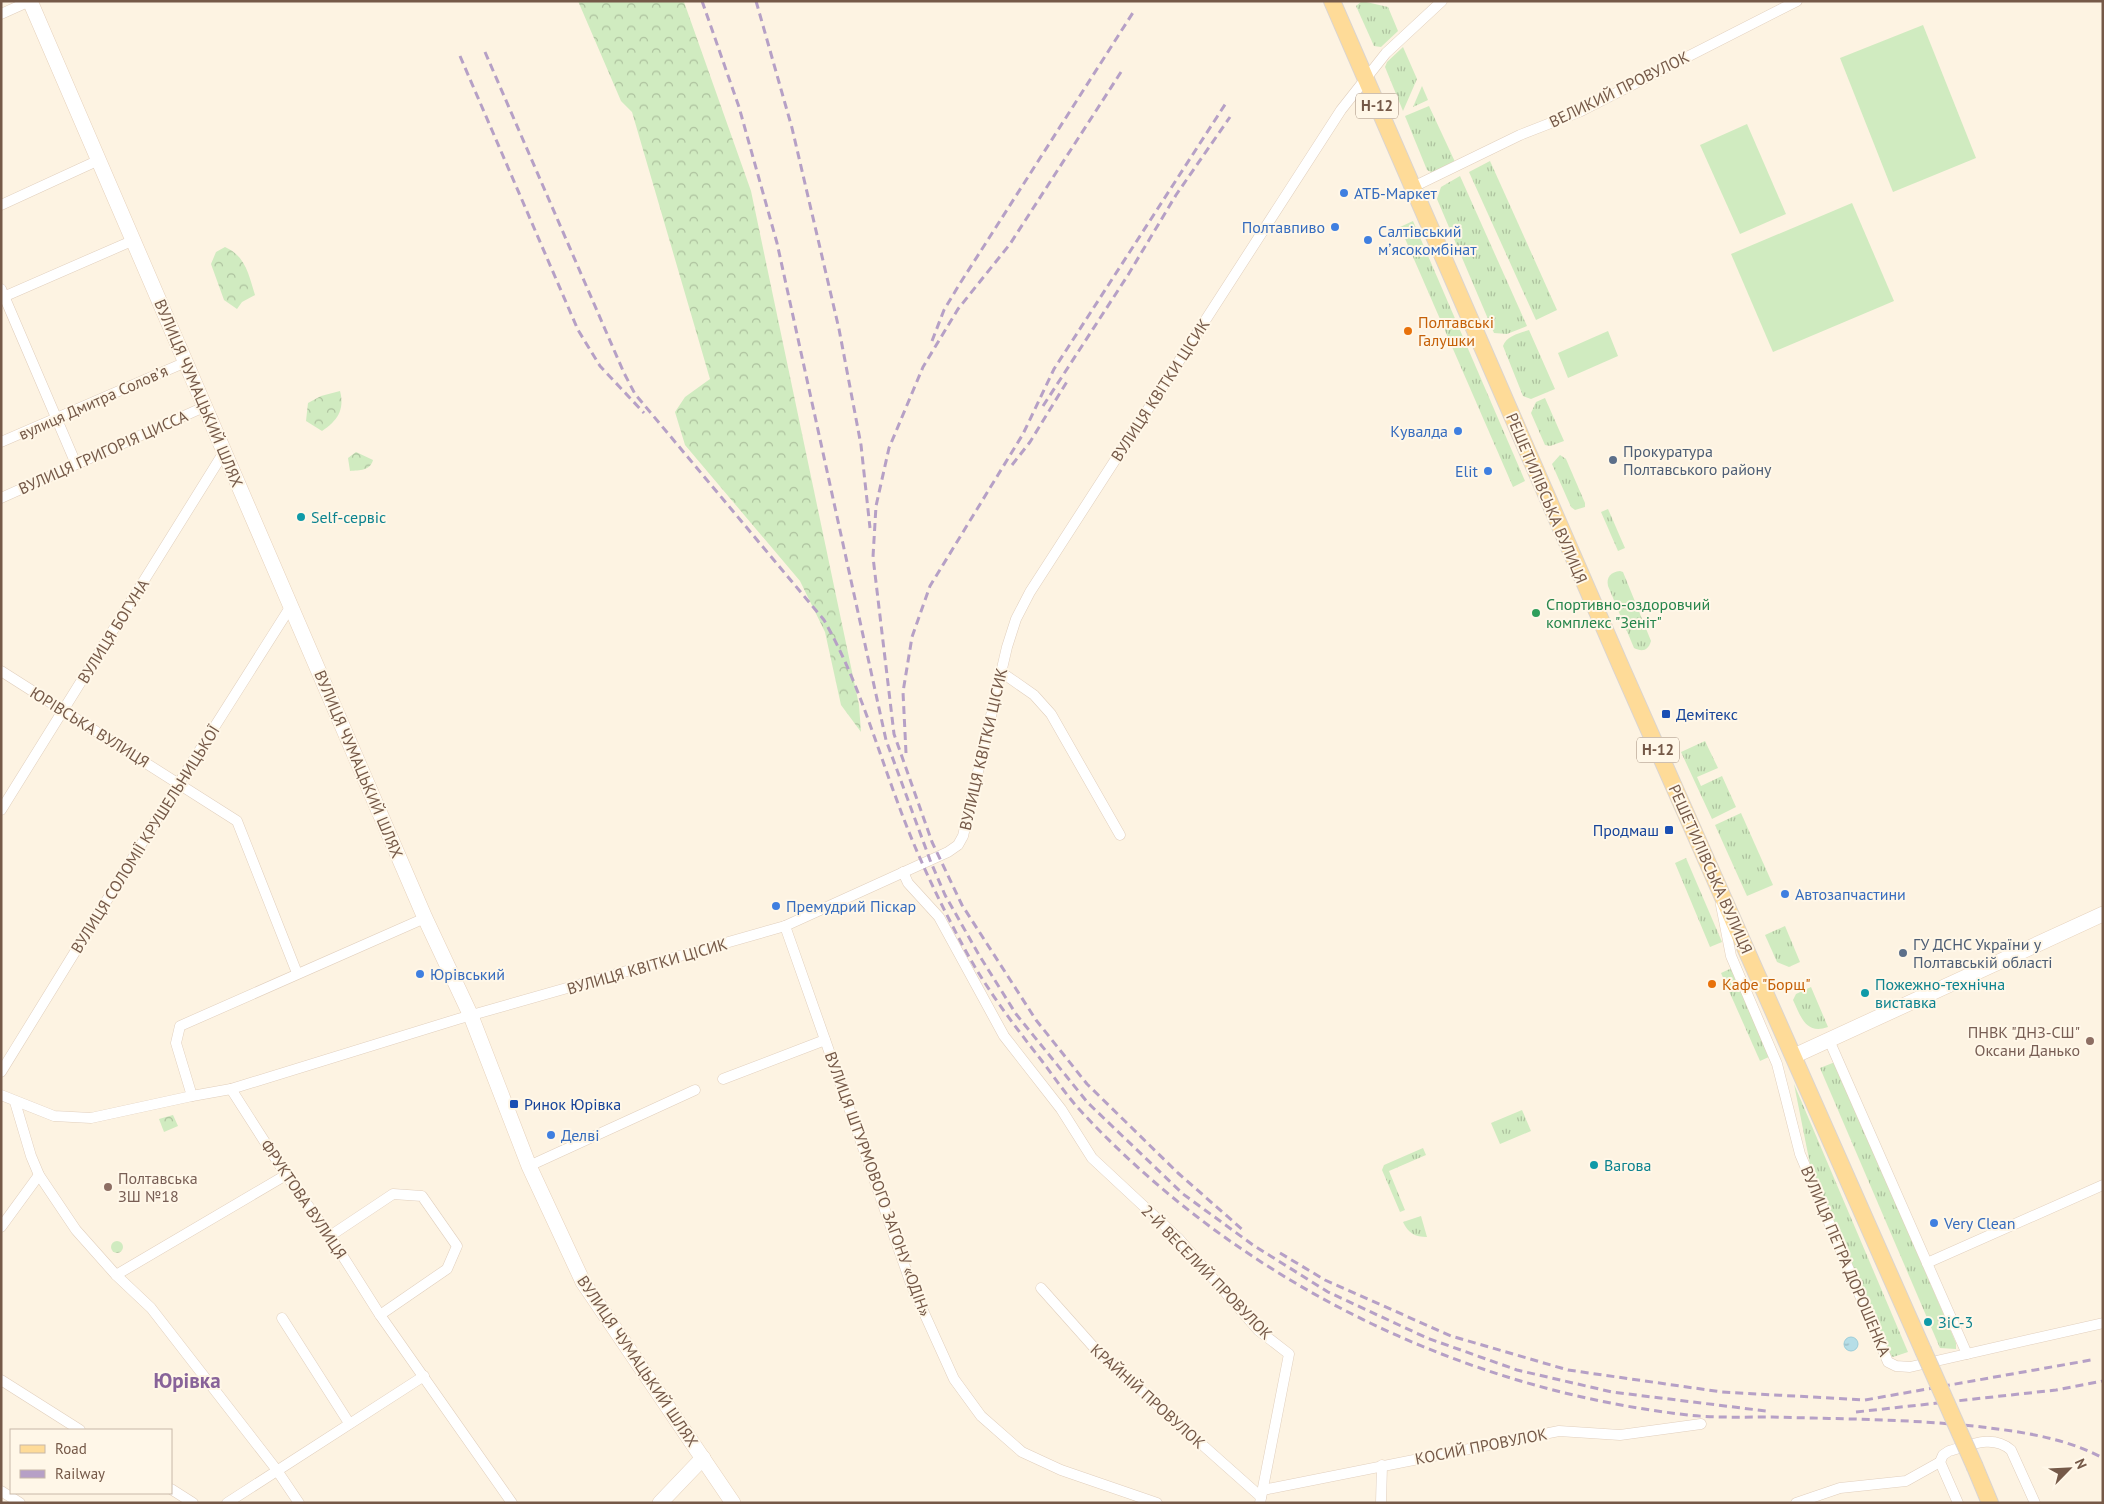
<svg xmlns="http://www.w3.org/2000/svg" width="2104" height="1504" font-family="'PT Sans',sans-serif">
	<defs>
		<pattern id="grass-tufts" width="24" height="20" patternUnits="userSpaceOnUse" patternTransform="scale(1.25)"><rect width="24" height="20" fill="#d0ebc0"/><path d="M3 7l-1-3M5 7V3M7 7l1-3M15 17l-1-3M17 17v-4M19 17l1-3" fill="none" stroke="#adc19e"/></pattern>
		<pattern id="forest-crowns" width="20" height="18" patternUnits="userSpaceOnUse" patternTransform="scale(1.25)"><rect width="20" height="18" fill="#d0ebc0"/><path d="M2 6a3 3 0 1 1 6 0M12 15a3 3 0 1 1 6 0" fill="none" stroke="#adc19e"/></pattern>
		<pattern id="water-ripples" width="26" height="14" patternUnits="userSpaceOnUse" patternTransform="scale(1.25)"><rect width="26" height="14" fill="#b6dee7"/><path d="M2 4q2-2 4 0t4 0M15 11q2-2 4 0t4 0" fill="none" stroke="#99b7bd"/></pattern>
	</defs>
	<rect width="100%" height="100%" fill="#fdf3e2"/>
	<g fill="url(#grass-tufts)">
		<polygon points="1362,1 1388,7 1398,31 1381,47 1374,46 1356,6"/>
		<polygon points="1403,47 1417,79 1403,111 1385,67 1387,62"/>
		<polygon points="1422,86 1428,100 1413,107"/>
		<polygon points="1429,106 1456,164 1433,173 1427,170 1405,116"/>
		<polygon points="1490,161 1557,310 1536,320 1469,172"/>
		<polygon points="1460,176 1527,326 1507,334 1494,333 1437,199 1441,187"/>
		<polygon points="1413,221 1525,481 1513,487 1400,227"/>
		<path d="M 1529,330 L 1555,389 L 1531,399 L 1523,396 L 1503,346 C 1506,336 1520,333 1529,330 Z"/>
		<polygon points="1545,398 1564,441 1550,446 1545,445 1531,413 1536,402"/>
		<polygon points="1560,455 1566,459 1585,503 1585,507 1575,510 1571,507 1552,464"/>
		<polygon points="1608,509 1625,548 1618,551 1601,512"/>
		<path d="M 1620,571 L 1623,572 L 1651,641 C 1648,651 1642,652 1634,648 L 1608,586 C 1606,577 1611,572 1620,571 Z"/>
		<polygon points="1705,741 1718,768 1697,777 1701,786 1722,776 1736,807 1712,819 1681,752"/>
		<polygon points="1741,813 1773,885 1747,896 1715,825"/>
		<polygon points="1686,858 1722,942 1710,947 1675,863"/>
		<polygon points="1785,926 1800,962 1789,967 1777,962 1765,935"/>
		<polygon points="1732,968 1771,1056 1760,1061 1721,973"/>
		<path d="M 1811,987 L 1828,1027 C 1806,1035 1801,1017 1793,1000 L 1796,994 Z"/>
		<polygon points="1835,1062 1956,1343 1956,1349 1940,1348 1820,1068"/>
		<polygon points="1794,1084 1908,1352 1893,1357 1889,1355 1813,1179"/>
		<polygon points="1522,1110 1531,1131 1500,1144 1491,1123"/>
		<polygon points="1423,1148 1426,1155 1389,1171 1405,1210 1400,1212 1382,1170 1384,1165"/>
		<path d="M 1421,1216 L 1427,1237 C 1415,1237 1408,1233 1403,1222 Z"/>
	</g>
	<g fill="url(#forest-crowns)">
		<polygon points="578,1 684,2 751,191 859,705 861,732 841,705 825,632 800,581 685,445 675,412 685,397 710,379 632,112 621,101"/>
		<path d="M 225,247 C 246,256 249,276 255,295 L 242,302 L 237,309 L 224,300 L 211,264 L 216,252 Z"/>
		<path d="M 340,391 C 345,410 337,421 322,431 L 306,421 L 308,403 L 321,396 Z"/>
		<path d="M 356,452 L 373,460 C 370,471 360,470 350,471 L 348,458 Z"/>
		<polygon points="173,1115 178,1126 164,1132 159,1119"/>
		<circle cx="117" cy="1247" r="6"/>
	</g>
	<g fill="#d0ebc0">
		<polygon points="1923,25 1976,158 1893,192 1840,58"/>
		<polygon points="1747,124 1786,214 1740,234 1700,145"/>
		<polygon points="1852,203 1894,301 1773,352 1731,254"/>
		<polygon points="1608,331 1618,356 1568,378 1558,353"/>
	</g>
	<circle fill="url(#water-ripples)" stroke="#9ccdd9" cx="1851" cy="1344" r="7"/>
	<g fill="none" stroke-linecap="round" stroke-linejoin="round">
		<defs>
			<g id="street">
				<polyline points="1,14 30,1"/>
				<polyline points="1413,187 1520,135 1579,112 1797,1"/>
				<polyline points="1,205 99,160"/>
				<polyline points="1,289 76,464"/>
				<polyline points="1,298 134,240"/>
				<polyline points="1,442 186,362"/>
				<polyline points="1,498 204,407"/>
				<polyline points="1,671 237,821 297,973"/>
				<polyline points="1001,672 1034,695 1051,714 1120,835"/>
				<polyline points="1,810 224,452"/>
				<polyline points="903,872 908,883 939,917 1004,1036 1061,1109 1092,1158 1179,1239 1258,1330 1289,1354 1260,1503"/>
				<polyline points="1721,905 1731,956 1777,1064 1800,1154 1888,1362 1896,1366 1910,1367 2103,1323"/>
				<polyline points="785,926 911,1284 954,1379 981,1416 1022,1452 1061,1470 1157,1503"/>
				<polyline points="1829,1040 1967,1354"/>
				<polyline points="1,1072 179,783 291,606"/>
				<polyline points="723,1079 825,1040"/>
				<polyline points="231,1089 458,1019 785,926 948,852 958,845 963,836 1007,647 1016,619 1030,592 1341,110 1386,53 1442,1"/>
				<polyline points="1,1095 54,1116 91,1118 192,1096 231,1089 286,1175 330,1236 380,1315 512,1503"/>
				<polyline points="192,1096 176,1043 180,1026 425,918"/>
				<polyline points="15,1102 31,1156 39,1175 76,1230 116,1275 151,1308 276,1469 299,1503"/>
				<polyline points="529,1166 695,1090"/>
				<polyline points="1,1227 39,1175"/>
				<polyline points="330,1236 393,1194 422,1196 457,1246 447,1269 380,1315"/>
				<polyline points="1927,1263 2103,1185"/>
				<polyline points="116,1275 286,1175"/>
				<polyline points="1041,1288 1098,1352 1261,1497"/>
				<polyline points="282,1318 349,1423"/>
				<polyline points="1,1380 80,1430"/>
				<polyline points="171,1489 193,1503"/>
				<polyline points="1263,1490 1559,1431 1620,1435 1701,1424"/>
				<polyline points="1,1491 20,1503"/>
				<polyline points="227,1503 424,1376"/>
				<polyline points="1381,1503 1382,1465"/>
				<polyline points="1796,1503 1840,1488 1906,1481 1940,1462"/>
				<path d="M 1958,1503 L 1940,1462 L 1943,1455 L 1949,1451 C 1970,1445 1993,1434 2011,1450 L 2035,1503"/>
			</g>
			<g id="secondary">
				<polyline points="30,1 425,918 471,1016 529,1166 583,1282 733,1503"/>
				<polyline points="1794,1056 2103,914"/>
				<polyline points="660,1503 703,1458"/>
			</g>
			<g id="primary">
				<polyline points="1332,1 1622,669 1923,1350"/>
				<polyline points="1975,1467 1990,1503"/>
			</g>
		</defs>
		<use href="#street" stroke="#e1cfbd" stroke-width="11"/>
		<use href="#secondary" stroke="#e6d1bb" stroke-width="16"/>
		<use href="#primary" stroke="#dbd4cf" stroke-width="18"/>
		<use href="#street" stroke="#fff" stroke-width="10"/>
		<use href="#secondary" stroke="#fff" stroke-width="15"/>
		<use href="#primary" stroke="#fedb98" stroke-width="16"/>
		<g stroke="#b6a0c6" stroke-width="3" stroke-dasharray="8 5" stroke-linecap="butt">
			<polyline points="702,1 739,107 777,243 886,740 930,860 945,895 979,955 1016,1014 1088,1103 1183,1194 1253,1245 1328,1292 1427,1338 1517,1370 1612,1392 1766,1411"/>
			<polyline points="756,1 792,128 839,329 861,445 870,528"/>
			<path d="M 485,52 L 624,373 L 635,394 L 824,620 C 858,680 875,742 899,806 C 916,853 938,899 962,944 C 984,986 1013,1024 1042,1061 C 1054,1077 1065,1093 1078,1108 C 1235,1279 1458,1389 1688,1415 C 1715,1418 1744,1417 1772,1417 C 1842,1419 1912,1419 1982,1427 C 2023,1432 2065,1438 2103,1458"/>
			<polyline points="460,56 578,330 600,366 644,413"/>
			<polyline points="1121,72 1010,244 958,309 923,367 889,448 876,506 873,557 894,734 932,842 962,905 1036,1020 1087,1084 1178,1173 1244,1231"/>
			<polyline points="932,341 944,310 959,285 1134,11"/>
			<polyline points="1043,406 1128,275 1176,195 1230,117"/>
			<polyline points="1012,465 1030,442 1068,380"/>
			<polyline points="906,753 903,692 912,637 930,586 1023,434 1054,369 1226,103"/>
			<polyline points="1280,1253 1325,1280 1451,1336 1568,1370 1722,1392 1865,1400 2091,1360"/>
			<polyline points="1856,1412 2056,1390 2103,1381"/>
		</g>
		<defs>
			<polyline id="primary-bridge" points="1923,1350 1975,1467"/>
		</defs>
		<use href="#primary-bridge" stroke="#dbd4cf" stroke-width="18" stroke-linecap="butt"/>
		<use href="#primary-bridge" stroke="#fedb98" stroke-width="16"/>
	</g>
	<g fill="#3f7fe0" stroke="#fff7e8" stroke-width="2">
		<circle cx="1344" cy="193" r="5"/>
		<circle cx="1335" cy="227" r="5"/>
		<circle cx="1368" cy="240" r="5"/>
		<circle cx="1458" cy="431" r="5"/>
		<circle cx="1488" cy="471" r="5"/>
		<circle cx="1785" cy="894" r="5"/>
		<circle cx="776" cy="906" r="5"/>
		<circle cx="420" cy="974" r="5"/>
		<circle cx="551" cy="1135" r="5"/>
		<circle cx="1934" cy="1223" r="5"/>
	</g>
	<g fill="#e8710a" stroke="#fff7e8" stroke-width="2">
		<circle cx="1408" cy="331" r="5"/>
		<circle cx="1712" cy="984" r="5"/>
	</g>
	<g fill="#5c6f8a" stroke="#fff7e8" stroke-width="2">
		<circle cx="1613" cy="460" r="5"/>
		<circle cx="1903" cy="953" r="5"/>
	</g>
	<g fill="#0f9aa8" stroke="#fff7e8" stroke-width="2">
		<circle cx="301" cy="517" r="5"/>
		<circle cx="1865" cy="993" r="5"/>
		<circle cx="1594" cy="1165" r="5"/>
		<circle cx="1928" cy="1322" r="5"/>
	</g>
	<circle fill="#2e9e5b" stroke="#fff7e8" stroke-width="2" cx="1536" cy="613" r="5"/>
	<g fill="#1a4fb4" stroke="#fff7e8" stroke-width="2">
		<rect x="1661" y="709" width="10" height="10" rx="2.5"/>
		<rect x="1664" y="825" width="10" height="10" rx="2.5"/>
		<rect x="509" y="1099" width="10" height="10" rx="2.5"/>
	</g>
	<g fill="#8d6e63" stroke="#fff7e8" stroke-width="2">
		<circle cx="2090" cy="1041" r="5"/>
		<circle cx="108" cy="1187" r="5"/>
	</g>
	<g text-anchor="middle" stroke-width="4" stroke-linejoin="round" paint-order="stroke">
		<g fill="#fff7e8" stroke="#9e8878" stroke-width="1">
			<rect x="1356" y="93.5" width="42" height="25" rx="4"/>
			<rect x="1637" y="737.5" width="42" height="25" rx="4"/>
		</g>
		<g font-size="15" font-weight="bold" fill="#755948">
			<text x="1377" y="111">Н-12</text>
			<text x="1658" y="755">Н-12</text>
		</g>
		<g font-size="16" fill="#755948" stroke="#fff7e8">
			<text transform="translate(1619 89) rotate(-26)" y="6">ВЕЛИКИЙ ПРОВУЛОК</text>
			<text transform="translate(1160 390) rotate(-57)" y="6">ВУЛИЦЯ КВІТКИ ЦІСИК</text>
			<text transform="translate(199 393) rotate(67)" y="6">ВУЛИЦЯ ЧУМАЦЬКИЙ ШЛЯХ</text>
			<text transform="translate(93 402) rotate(-24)" y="6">вулиця Дмитра Соловʼя</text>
			<text transform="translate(103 452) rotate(-24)" y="6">ВУЛИЦЯ ГРИГОРІЯ ЦИССА</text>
			<text transform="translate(1547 498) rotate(67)" y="6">РЕШЕТИЛІВСЬКА ВУЛИЦЯ</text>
			<text transform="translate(113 631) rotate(-58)" y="6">ВУЛИЦЯ БОГУНА</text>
			<text transform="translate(90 727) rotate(32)" y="6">ЮРІВСЬКА ВУЛИЦЯ</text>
			<text transform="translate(983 749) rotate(-77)" y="6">ВУЛИЦЯ КВІТКИ ЦІСИК</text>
			<text transform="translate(359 764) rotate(67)" y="6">ВУЛИЦЯ ЧУМАЦЬКИЙ ШЛЯХ</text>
			<text transform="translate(145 839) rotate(-58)" y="6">ВУЛИЦЯ СОЛОМІЇ КРУШЕЛЬНИЦЬКОЇ</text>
			<text transform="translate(1711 869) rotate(66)" y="6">РЕШЕТИЛІВСЬКА ВУЛИЦЯ</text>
			<text transform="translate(647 966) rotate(-16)" y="6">ВУЛИЦЯ КВІТКИ ЦІСИК</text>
			<text transform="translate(878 1184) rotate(70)" y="6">ВУЛИЦЯ ШТУРМОВОГО ЗАГОНУ «ОДІН»</text>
			<text transform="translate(304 1199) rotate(56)" y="6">ФРУКТОВА ВУЛИЦЯ</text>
			<text transform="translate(1846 1261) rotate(67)" y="6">ВУЛИЦЯ ПЕТРА ДОРОШЕНКА</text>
			<text transform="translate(1207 1272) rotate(46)" y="6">2-Й ВЕСЕЛИЙ ПРОВУЛОК</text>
			<text transform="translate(638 1361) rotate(56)" y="6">ВУЛИЦЯ ЧУМАЦЬКИЙ ШЛЯХ</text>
			<text transform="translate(1148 1396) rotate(42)" y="6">КРАЙНІЙ ПРОВУЛОК</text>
			<text transform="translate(1481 1446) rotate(-11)" y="6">КОСИЙ ПРОВУЛОК</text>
		</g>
		<g font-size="16" fill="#366cbe" stroke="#fff7e8" text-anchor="start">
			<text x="1354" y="199">АТБ-Маркет</text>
			<text x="1325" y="233" text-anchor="end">Полтавпиво</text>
			<text x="1378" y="237">Салтівський<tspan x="1378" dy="18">мʼясокомбінат</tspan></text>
			<text x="1448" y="437" text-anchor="end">Кувалда</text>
			<text x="1478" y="477" text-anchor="end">Elit</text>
			<text x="1795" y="900">Автозапчастини</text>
			<text x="786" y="912">Премудрий Піскар</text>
			<text x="430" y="980">Юрівський</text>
			<text x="561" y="1141">Делві</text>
			<text x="1944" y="1229">Very Clean</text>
		</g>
		<g font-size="16" fill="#c56008" stroke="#fff7e8" text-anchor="start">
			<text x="1418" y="328">Полтавські<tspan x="1418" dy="18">Галушки</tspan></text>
			<text x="1722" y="990">Кафе "Борщ"</text>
		</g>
		<g font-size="16" fill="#4e5e75" stroke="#fff7e8" text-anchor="start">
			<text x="1623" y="457">Прокуратура<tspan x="1623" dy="18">Полтавського району</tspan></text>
			<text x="1913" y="950">ГУ ДСНС України у<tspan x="1913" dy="18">Полтавській області</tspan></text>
		</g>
		<g font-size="16" fill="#0d838f" stroke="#fff7e8" text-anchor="start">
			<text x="311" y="523">Self-сервіс</text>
			<text x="1875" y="990">Пожежно-технічна<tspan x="1875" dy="18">виставка</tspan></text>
			<text x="1604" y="1171">Вагова</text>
			<text x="1938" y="1328">ЗіС-3</text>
		</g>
		<g font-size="16" fill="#27864d" stroke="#fff7e8" text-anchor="start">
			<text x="1546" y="610">Спортивно-оздоровчий<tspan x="1546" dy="18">комплекс "Зеніт"</tspan></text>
		</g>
		<g font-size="16" fill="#164399" stroke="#fff7e8" text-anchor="start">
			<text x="1676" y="720">Демітекс</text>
			<text x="1659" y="836" text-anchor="end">Продмаш</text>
			<text x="524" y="1110">Ринок Юрівка</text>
		</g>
		<g font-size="16" fill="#785e54" stroke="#fff7e8" text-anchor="end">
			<text x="2080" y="1038">ПНВК "ДНЗ-СШ"<tspan x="2080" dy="18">Оксани Данько</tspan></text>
			<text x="118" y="1184" text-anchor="start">Полтавська<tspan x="118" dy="18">ЗШ №18</tspan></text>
		</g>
		<g font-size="21" font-weight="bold" fill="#886399" stroke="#fff7e8">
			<text x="187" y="1388">Юрівка</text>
		</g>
	</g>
	<rect width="2104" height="1504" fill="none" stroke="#755948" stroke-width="5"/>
	<rect x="10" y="1429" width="162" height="65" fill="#fff7e8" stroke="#c8b8a8"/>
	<rect x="20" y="1445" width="25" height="8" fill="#fedb98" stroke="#c8b8a8"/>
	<text x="55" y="1454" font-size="15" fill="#755948">Road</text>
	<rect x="20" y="1470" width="25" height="8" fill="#b6a0c6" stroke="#c8b8a8"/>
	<text x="55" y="1479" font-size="15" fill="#755948">Railway</text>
	<g transform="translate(2069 1469) rotate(66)" stroke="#fff7e8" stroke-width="4" paint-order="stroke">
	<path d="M0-4L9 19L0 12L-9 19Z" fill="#755948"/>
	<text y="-8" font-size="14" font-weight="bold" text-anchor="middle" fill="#755948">N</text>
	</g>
</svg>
